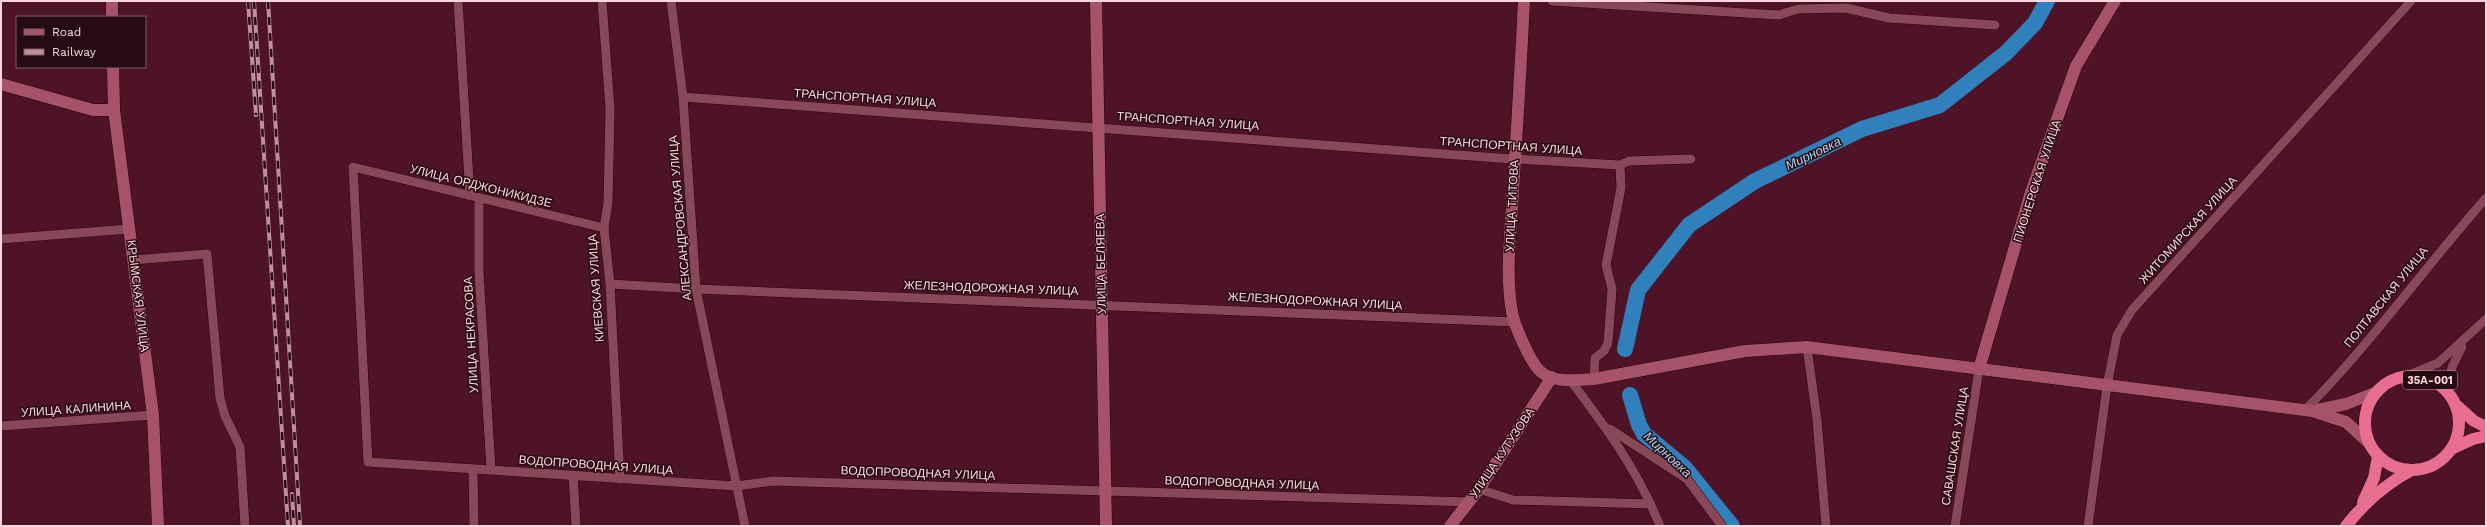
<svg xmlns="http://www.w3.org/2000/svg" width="2487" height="527" font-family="'Work Sans',sans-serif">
	<rect width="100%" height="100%" fill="#4f1327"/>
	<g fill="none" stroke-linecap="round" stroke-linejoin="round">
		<g stroke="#2f80bb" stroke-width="16">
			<polyline points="1625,349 1638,290 1689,225 1755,181 1862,129 1940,105 2006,53 2035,23 2047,1"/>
			<polyline points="1630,395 1639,425 1644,434 1685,468 1732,526"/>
		</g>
		<defs>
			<g id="street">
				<polyline points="458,1 470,196"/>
				<polyline points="602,1 610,109 608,203 604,228 610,284 620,479"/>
				<polyline points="671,1 683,97 696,289 745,526"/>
				<polyline points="1552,1 1779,15 1798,9 1846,8 1889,18 1995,25"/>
				<polyline points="683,97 1498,158 1620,165 1629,161 1691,159"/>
				<polyline points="479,198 479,272 491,470"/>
				<polyline points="604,228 353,167 368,462 736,486 773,481 1469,502"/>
				<polyline points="1,239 129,229"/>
				<polyline points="133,260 207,254 220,398 225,416 240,447 245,526"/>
				<polyline points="610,284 696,289 1515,322"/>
				<polyline points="1807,347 1817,420 1826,526"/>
				<polyline points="2404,377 2438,363 2486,319"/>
				<polyline points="1594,379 1595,358 1604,351 1608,343 1612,289 1606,265 1621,188 1620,165"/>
				<path d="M 1571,381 C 1607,429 1637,469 1660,526"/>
				<polyline points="2447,392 2452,367 2462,347"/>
				<path d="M 2304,411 C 2370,345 2424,268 2486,198"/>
				<polyline points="1,426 153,415"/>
				<polyline points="1610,429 1687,479 1722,526"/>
				<polyline points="473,469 474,526"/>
				<polyline points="573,475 576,526"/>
				<polyline points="1479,489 1513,500 1651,504"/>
				<polyline points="1955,526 1979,369"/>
				<polyline points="2088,526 2107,386 2117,335 2132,310 2411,1"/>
			</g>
			<g id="secondary">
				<polyline points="112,1 112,17"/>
				<polyline points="1096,1 1106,526"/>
				<path d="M 1524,1 C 1521,64 1517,128 1513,191 C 1511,231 1505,273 1512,312 C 1514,325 1530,361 1539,370 C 1552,384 1577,380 1594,379 L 1745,351 L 1807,347 L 2312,411 L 2346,422 L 2368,442"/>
				<polyline points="113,67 114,110 153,415 158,526"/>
				<polyline points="1,84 93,110 114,110"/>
				<polyline points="1979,369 2031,192 2076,66 2115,1"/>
				<polyline points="2317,410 2346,404 2377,392"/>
				<polyline points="1450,526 1479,489 1552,377"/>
			</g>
			<g id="highway">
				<circle cx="2412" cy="423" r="47"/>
				<polyline points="2455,404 2474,421 2486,427"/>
				<polyline points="2451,449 2473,439 2486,436"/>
				<polyline points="2363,502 2374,478 2378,456"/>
				<path d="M 2346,526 C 2365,502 2385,484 2412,470"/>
			</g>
		</defs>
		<use href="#street" stroke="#2d0211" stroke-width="10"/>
		<use href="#secondary" stroke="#2d0211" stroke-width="13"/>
		<use href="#highway" stroke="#2d0211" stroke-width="13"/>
		<use href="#street" stroke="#894859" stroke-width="9"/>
		<use href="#secondary" stroke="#a6536a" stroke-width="12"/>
		<use href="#highway" stroke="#e86e90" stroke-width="12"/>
		<defs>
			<g id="rail">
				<polyline points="248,1 256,115"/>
				<polyline points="254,1 288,526"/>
				<polyline points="268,1 300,526"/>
				<polyline points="292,494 294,526"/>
			</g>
		</defs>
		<use href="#rail" stroke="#bf909c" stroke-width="4"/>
		<use href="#rail" stroke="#250b12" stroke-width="2.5" stroke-dasharray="8" stroke-linecap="butt"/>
	</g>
	<g text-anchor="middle" stroke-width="3" stroke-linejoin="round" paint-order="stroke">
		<rect fill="#250b12" stroke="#bd99a1" stroke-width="1" x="2403" y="371" width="54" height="18" rx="3"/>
		<g font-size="11" font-weight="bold" fill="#fed6de">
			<text x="2430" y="384">35А-001</text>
		</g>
		<g font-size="12" fill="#fed6de" stroke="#250b12">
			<text transform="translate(865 98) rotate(4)" y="4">ТРАНСПОРТНАЯ УЛИЦА</text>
			<text transform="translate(1188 121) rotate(4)" y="4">ТРАНСПОРТНАЯ УЛИЦА</text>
			<text transform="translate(1511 146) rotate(4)" y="4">ТРАНСПОРТНАЯ УЛИЦА</text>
			<text transform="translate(2037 181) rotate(-72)" y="4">ПИОНЕРСКАЯ УЛИЦА</text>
			<text transform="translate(481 186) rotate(14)" y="4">УЛИЦА ОРДЖОНИКИДЗЕ</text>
			<text transform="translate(1512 206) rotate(-87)" y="4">УЛИЦА ТИТОВА</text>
			<text transform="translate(680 218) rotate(-95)" y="4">АЛЕКСАНДРОВСКАЯ УЛИЦА</text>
			<text transform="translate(2188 230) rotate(-48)" y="4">ЖИТОМИРСКАЯ УЛИЦА</text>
			<text transform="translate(1101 264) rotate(-91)" y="4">УЛИЦА БЕЛЯЕВА</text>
			<text transform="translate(596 288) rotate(-94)" y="4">КИЕВСКАЯ УЛИЦА</text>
			<text transform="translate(991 288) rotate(2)" y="4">ЖЕЛЕЗНОДОРОЖНАЯ УЛИЦА</text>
			<text transform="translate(138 296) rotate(83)" y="4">КРЫМСКАЯ УЛИЦА</text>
			<text transform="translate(2386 297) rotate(-51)" y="4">ПОЛТАВСКАЯ УЛИЦА</text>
			<text transform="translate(1315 301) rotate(3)" y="4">ЖЕЛЕЗНОДОРОЖНАЯ УЛИЦА</text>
			<text transform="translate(471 335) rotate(-93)" y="4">УЛИЦА НЕКРАСОВА</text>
			<text transform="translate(76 409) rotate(-4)" y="4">УЛИЦА КАЛИНИНА</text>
			<text transform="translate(1955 446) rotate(-81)" y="4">САВАШСКАЯ УЛИЦА</text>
			<text transform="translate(1502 453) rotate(-56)" y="4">УЛИЦА КУТУЗОВА</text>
			<text transform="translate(596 465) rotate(4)" y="4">ВОДОПРОВОДНАЯ УЛИЦА</text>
			<text transform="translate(918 473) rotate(2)" y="4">ВОДОПРОВОДНАЯ УЛИЦА</text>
			<text transform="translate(1242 483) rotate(2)" y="4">ВОДОПРОВОДНАЯ УЛИЦА</text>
		</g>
		<g font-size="13" font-style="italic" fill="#b1d6f6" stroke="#250b12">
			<text transform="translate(1813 153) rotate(-26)" y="5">Мирновка</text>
			<text transform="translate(1668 454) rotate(43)" y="5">Мирновка</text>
		</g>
	</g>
	<rect width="2487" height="527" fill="none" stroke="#fed6de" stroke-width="4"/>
	<rect x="16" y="16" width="130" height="52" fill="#250b12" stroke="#7c5c64"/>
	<rect x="24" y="29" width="20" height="6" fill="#a6536a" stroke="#7c5c64"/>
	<text x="52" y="36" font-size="12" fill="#fed6de">Road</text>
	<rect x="24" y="49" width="20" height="6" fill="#bf909c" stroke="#7c5c64"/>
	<text x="52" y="56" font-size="12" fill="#fed6de">Railway</text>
</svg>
